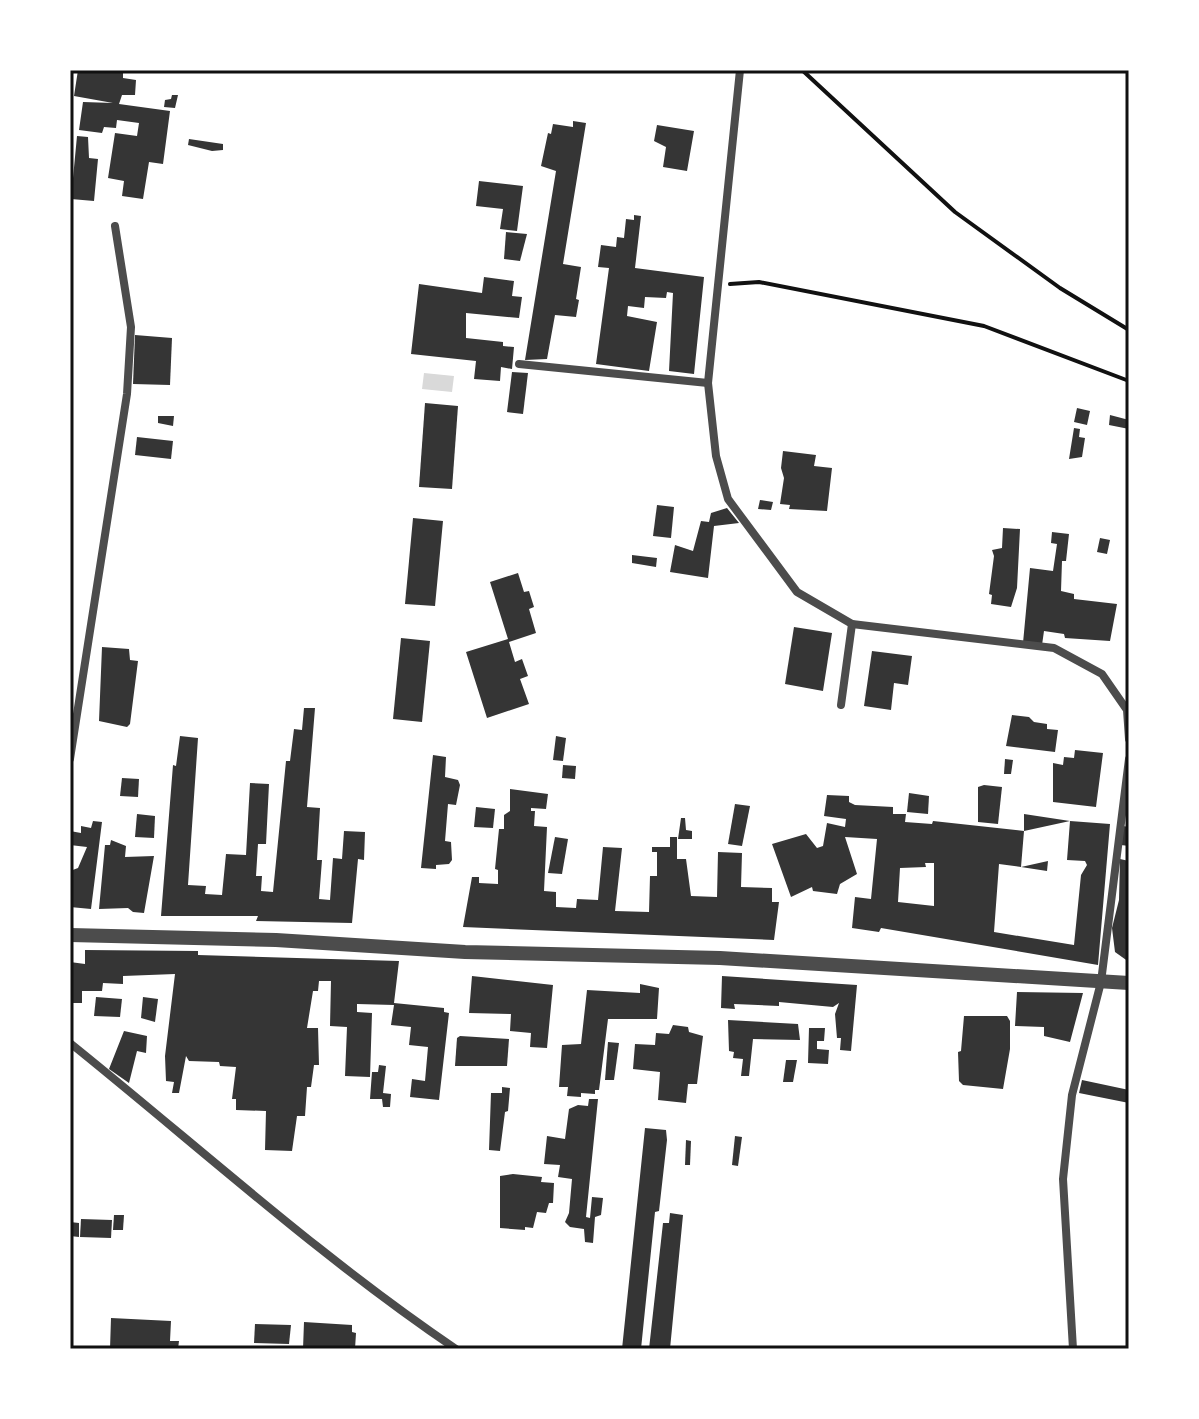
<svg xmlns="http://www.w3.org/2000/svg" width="1199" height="1419" font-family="'IBM Plex Sans',sans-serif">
	<rect width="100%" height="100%" fill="#fff"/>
	<polygon fill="#d9d9d9" points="424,373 454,376 452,392 422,389"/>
	<g fill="#353535" fill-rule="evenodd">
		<polygon points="78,70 123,73 123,78 136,80 135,95 122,95 119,104 170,111 163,164 149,162 143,199 122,196 124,181 108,178 115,133 137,136 139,123 117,120 116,128 104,127 102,133 79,130 83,102 113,103 74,96"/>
		<polygon points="172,95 178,95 175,108 164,107 165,100 171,99"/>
		<polygon points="573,121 586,123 563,264 581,267 576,299 579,300 576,317 555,315 547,359 525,360 556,171 541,166 548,133 551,134 553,124 573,127"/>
		<polygon points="657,125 694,131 687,171 663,167 666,147 654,141"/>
		<polygon points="77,136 88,137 89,158 98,159 94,201 71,199"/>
		<polygon points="189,139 223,144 223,150 212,151 188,145"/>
		<polygon points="479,181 523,186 517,231 500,229 503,209 476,206"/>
		<polygon points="634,215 641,216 635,268 704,277 694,374 669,371 673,293 667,292 666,298 645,297 644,308 628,306 627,316 657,322 649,371 596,364 609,268 598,267 601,245 616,247 617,237 624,238 626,219 634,220"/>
		<polygon points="506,232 527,234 520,261 504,259"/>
		<polygon points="484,277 514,281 512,296 522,297 519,318 466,313 466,338 503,342 503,346 514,347 512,369 501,367 500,381 474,379 476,361 411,354 419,284 482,293"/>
		<polygon points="135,335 172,338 170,385 133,384"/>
		<polygon points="512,372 528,373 523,414 507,412"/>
		<polygon points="425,403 458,406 452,489 419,487"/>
		<polygon points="1077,408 1090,411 1087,425 1074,422"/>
		<polygon points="1110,415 1129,420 1129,429 1109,425"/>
		<polygon points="158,416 174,416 173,426 158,423"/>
		<polygon points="1074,428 1080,429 1079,437 1085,438 1082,457 1069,459"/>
		<polygon points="137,437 173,441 171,459 135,455"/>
		<polygon points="783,451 816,455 814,466 832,468 827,511 789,509 790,505 780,504 784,478 781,468"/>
		<polygon points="760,500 773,502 771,510 758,509"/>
		<polygon points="657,505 674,507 671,538 653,536"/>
		<polygon points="727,508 739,523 714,526 708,578 670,572 675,545 693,551 701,521 709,522 711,513"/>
		<polygon points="413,518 443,521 435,606 405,604"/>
		<polygon points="1003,528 1020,529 1017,588 1011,607 991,604 992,595 989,594 994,556 992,550 1002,548"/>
		<polygon points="1052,532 1069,534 1066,561 1062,561 1061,591 1074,594 1074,599 1117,604 1110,641 1065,638 1064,634 1044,631 1042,645 1023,643 1030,568 1053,571 1057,544 1051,543"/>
		<polygon points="1100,538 1110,540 1107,554 1097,552"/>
		<polygon points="632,555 657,558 656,567 632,563"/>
		<polygon points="518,573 524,592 529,591 534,607 529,609 536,633 509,642 515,662 522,659 528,676 520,679 529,704 487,718 466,652 508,639 490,582"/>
		<polygon points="794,627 832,633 823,691 785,684"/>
		<polygon points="401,638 430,641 422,722 393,719"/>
		<polygon points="102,647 129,649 130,660 138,661 130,724 127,727 99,721"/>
		<polygon points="872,651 912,656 908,685 894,683 891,710 864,706"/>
		<polygon points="304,708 315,708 307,807 320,808 317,860 322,860 319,899 330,900 333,858 342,859 344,831 365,832 364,860 358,859 352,923 256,921 258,916 161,916 173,765 176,766 180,736 198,738 188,885 206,886 205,894 222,895 226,854 246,855 250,783 269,784 266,844 258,844 256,876 262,876 261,891 273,892 286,761 290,761 294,729 302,730"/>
		<polygon points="1012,715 1029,717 1034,722 1047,724 1047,729 1058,730 1055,752 1006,746"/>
		<polygon points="556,736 566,738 563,761 553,760"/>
		<polygon points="1075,750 1103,753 1096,807 1053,802 1053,763 1063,765 1064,757 1074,758"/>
		<polygon points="433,755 446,757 445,777 458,780 460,785 456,805 448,804 445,841 451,842 452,860 449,864 436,865 436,869 421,868"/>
		<polygon points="1005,759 1013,760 1011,774 1004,774"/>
		<polygon points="563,765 576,766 575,779 562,778"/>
		<polygon points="122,778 139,779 138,797 120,796"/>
		<polygon points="984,785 1002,787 998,824 978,822 978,787"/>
		<polygon points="510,789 548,794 546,809 531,808 531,811 535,811 534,826 547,827 544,891 556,892 556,907 576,908 577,899 598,900 603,847 622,848 615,911 649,912 650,876 657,876 657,852 652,852 652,847 670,847 670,837 677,837 677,859 686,859 691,896 717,897 718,852 742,853 741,887 772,888 772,902 779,902 774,940 463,927 472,877 479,877 479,883 498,884 498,870 495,869 499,829 504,829 504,815 510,811"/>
		<polygon points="909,793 929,796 928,814 907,812"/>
		<path d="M 827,795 L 849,796 L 849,802 L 855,805 L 893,807 L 893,814 L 906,814 L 905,822 L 932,824 L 933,821 L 1024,831 L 1021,867 L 999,864 L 994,932 L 1074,945 L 1081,875 L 1087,865 L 1085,861 L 1067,860 L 1070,821 L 1110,824 L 1098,965 L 881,928 L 879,932 L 852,928 L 855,897 L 871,899 L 877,839 L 845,837 L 857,874 L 840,884 L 837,894 L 813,891 L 812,887 L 791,897 L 772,844 L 806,834 L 817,848 L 823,846 L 827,823 L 845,827 L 846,819 L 824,816 ZM 925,863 L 934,863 L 934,906 L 898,902 L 900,868 L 926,867 Z"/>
		<polygon points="735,804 750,806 742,846 728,844"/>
		<polygon points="476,807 495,809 493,828 474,827"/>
		<polygon points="137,814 155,816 154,838 135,837"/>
		<polygon points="1024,814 1070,821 1024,831"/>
		<polygon points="681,818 685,818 686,830 692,831 692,839 678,839"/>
		<polygon points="93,821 102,822 91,909 70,907 70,871 78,868 87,847 70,845 70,831 81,833 81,826 91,828"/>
		<polygon points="1123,826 1129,827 1129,846 1121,845"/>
		<polygon points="555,837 568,839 562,874 548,873"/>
		<polygon points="111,840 126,846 125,857 154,856 144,913 133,912 128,908 99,909 105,845 110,845"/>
		<polygon points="1120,859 1129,861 1129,962 1115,952 1112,928 1119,900"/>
		<polygon points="1048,861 1047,871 1021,867"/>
		<polygon points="85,950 198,951 198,955 399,961 394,1003 444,1008 444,1012 449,1013 439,1100 410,1097 412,1079 425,1081 428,1047 409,1045 411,1027 391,1025 394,1005 357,1004 357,1012 372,1013 370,1077 345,1076 347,1027 330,1026 331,981 319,981 318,991 313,991 307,1028 318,1028 319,1065 314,1065 311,1087 307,1087 305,1116 297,1116 292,1151 265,1150 266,1111 236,1110 236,1099 232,1099 236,1067 220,1066 219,1062 189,1061 186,1056 179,1093 172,1093 174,1082 166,1081 165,1056 175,974 123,976 123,984 103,983 102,991 82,991 82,1003 70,1003 70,962 85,964"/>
		<polygon points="472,976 553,985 547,1048 530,1047 531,1033 510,1031 511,1014 469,1013"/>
		<polygon points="722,976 857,985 851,1051 840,1050 841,1038 837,1038 835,1014 839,1003 833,1007 779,1002 779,1006 734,1004 735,1009 721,1008"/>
		<polygon points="640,984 659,988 657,1019 608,1019 599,1090 595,1090 595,1094 581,1093 581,1097 567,1096 568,1087 559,1087 562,1045 581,1044 587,990 640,993"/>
		<polygon points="1017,992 1083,993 1070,1042 1044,1036 1044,1027 1015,1026"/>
		<polygon points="96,997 122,999 120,1017 94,1016"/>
		<polygon points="143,997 158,999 155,1022 141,1018"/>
		<polygon points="964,1016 1007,1016 1010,1021 1010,1049 1003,1089 963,1085 959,1081 958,1052 961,1051"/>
		<polygon points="728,1020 798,1024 800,1040 753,1039 749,1076 741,1076 743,1059 733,1058 734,1052 729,1051"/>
		<polygon points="673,1025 688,1027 689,1032 703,1036 697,1084 688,1084 686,1103 658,1100 660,1072 633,1069 635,1044 655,1045 656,1033 669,1034"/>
		<polygon points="809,1028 825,1028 824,1041 817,1041 817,1049 829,1050 828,1064 808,1063"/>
		<polygon points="124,1031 147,1036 146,1053 137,1051 129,1083 109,1069"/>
		<polygon points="460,1036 509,1039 507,1066 455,1066 457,1038"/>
		<polygon points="608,1042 619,1043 614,1080 605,1080"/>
		<polygon points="786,1060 797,1060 793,1082 783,1082"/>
		<polygon points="379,1065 386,1066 383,1093 391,1094 390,1107 383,1107 382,1099 370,1099 372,1072 378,1072"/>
		<polygon points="1082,1080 1129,1090 1129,1103 1079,1093"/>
		<polygon points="502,1087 510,1088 508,1111 505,1112 500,1151 489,1150 491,1093 502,1093"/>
		<polygon points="589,1099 598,1099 586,1217 590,1218 592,1197 603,1198 601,1215 595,1217 593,1243 585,1242 584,1229 570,1227 565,1222 569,1213 572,1179 558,1177 560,1165 544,1164 547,1136 565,1139 569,1109 578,1105 588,1106"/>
		<polygon points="645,1128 666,1130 667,1140 659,1211 655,1212 641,1349 622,1349"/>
		<polygon points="735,1136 742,1137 738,1166 732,1165"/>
		<polygon points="686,1140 691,1141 690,1165 685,1165"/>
		<polygon points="513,1174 542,1177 541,1182 554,1183 553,1203 549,1203 546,1213 537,1212 533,1228 525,1227 525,1230 500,1228 500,1176"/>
		<polygon points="670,1213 683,1215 670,1349 649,1349 663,1223 669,1223"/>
		<polygon points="114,1215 124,1215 123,1230 113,1230"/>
		<polygon points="81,1219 112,1220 111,1238 80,1237"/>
		<polygon points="70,1222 79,1223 79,1237 70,1236"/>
		<polygon points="111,1318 171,1321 170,1341 179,1341 178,1349 110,1349"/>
		<polygon points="304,1322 352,1325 352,1332 356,1333 355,1349 303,1349"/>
		<polygon points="255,1324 291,1325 289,1344 254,1343"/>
	</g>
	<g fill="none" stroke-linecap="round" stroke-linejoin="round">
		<g stroke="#111" stroke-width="4">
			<polyline points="802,70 955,212 1060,288 1129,330"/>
			<polyline points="730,284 759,282 984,326 1129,381"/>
		</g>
		<g stroke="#4c4c4c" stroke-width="8">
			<polyline points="740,70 708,383 716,456 728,499 797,592 852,624 1054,648 1102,674 1127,710 1129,739"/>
			<polyline points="519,364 708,383"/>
			<polyline points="841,705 852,624"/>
			<polyline points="70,759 127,394 131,327 115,226"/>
			<path d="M 70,1043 C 198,1146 320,1257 456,1349"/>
			<polyline points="1073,1349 1063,1179 1072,1095 1101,982 1129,759"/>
		</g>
		<polyline stroke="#4c4c4c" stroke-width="14" points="70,935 276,940 465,952 720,958 1129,983"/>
	</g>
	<rect width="1199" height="1419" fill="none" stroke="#ffffff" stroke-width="144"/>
	<rect x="72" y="72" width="1055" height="1275" fill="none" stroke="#111" stroke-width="3"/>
</svg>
